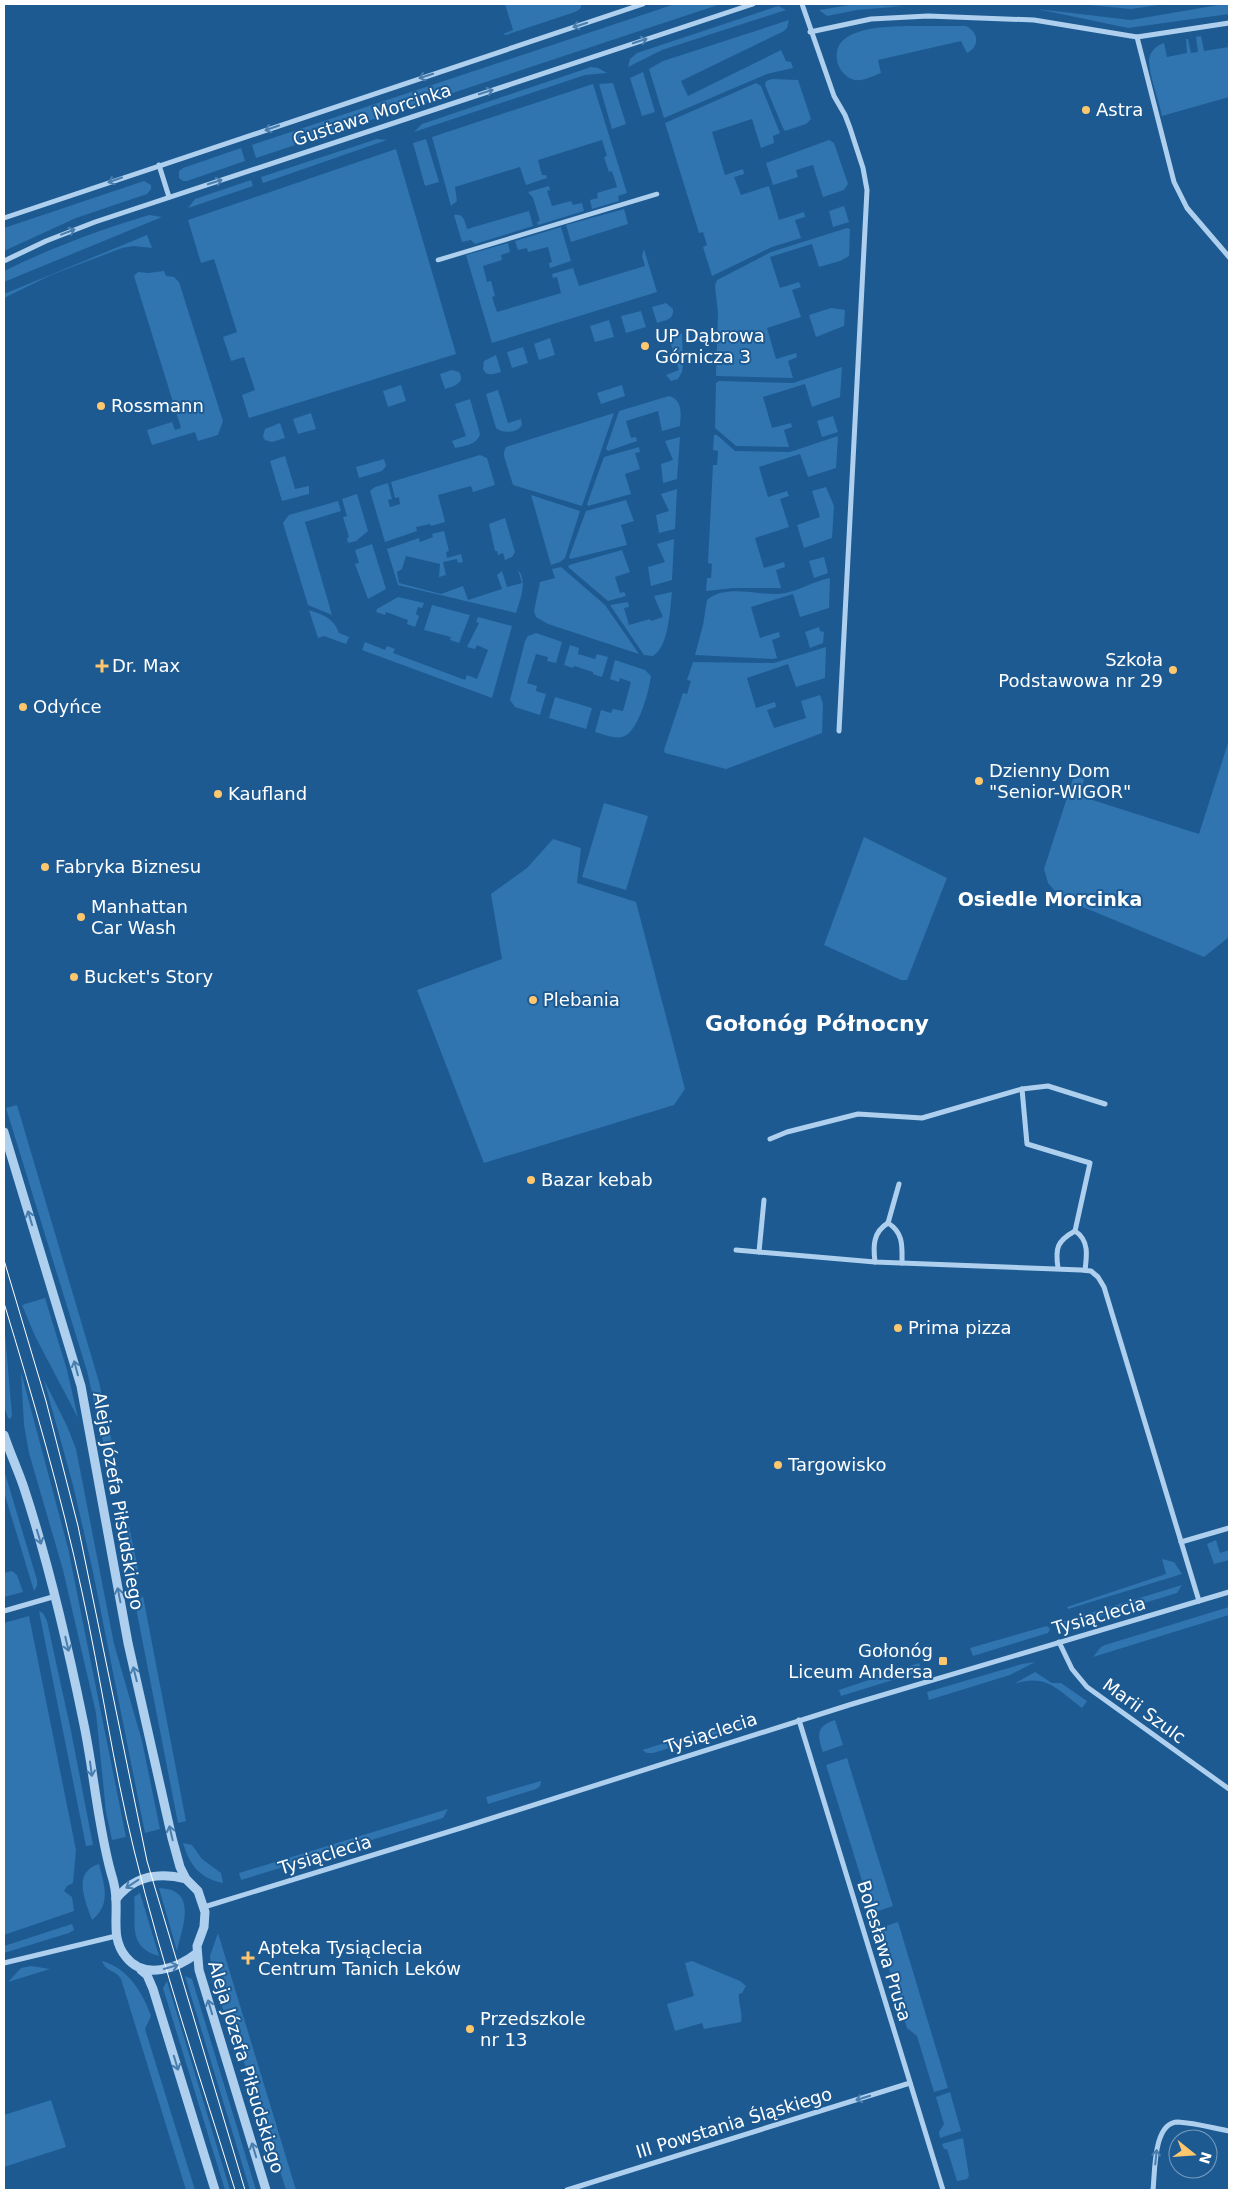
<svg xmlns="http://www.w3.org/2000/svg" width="1233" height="2194" font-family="'DejaVu Sans',sans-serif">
	<rect width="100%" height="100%" fill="#1d5a92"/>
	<g fill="#3074b0">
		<polygon points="505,4 582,4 580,9 575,12 506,35 503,34 513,30"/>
		<polygon points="675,4 721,4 256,158 252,145"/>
		<polygon points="856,4 904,6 857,10 827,16 819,10"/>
		<polygon points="1079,4 1166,4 1131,9"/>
		<polygon points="1224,4 1229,4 1229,14 1128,28 1037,9 1131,20"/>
		<polygon points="778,6 786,10 662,50 628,67 630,59 637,53"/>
		<polygon points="789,20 787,28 784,31 681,81 688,96 781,50 786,61 791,62 793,68 767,74 664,118 649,69 663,61"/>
		<path d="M 906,26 L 966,26 C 979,32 980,47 967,53 L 961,41 L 878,60 L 881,73 C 873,76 864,81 855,80 C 837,76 829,49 846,38 C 862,27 886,27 906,26 Z"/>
		<path d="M 1201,36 L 1204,51 L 1229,47 L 1229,97 L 1162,116 C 1159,100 1149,76 1149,60 C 1150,51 1157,45 1164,43 L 1167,57 L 1187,53 L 1186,39 L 1188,39 L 1191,53 L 1198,52 L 1196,37 Z"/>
		<polygon points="591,67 598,68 607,73 585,75 414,132 422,124"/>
		<polygon points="643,72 655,112 642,116 630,78"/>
		<polygon points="772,79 798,80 811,119 806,124 785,131 783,128 765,85 766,81"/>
		<polygon points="613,83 626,124 612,129 599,84"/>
		<polygon points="756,83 761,86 780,133 773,136 774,143 761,148 752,119 712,132 725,175 743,169 744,174 734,177 741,195 769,186 779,220 804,212 805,217 795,220 801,238 772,247 712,276 703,247 707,245 703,232 699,233 665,123"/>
		<polygon points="593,84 627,193 618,196 619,201 592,209 590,200 598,198 597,193 617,187 612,171 609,172 604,157 607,156 602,140 538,160 542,175 546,175 547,178 526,185 520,167 455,187 457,201 451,206 432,137"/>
		<polygon points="377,139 387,140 263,183 261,177"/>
		<polygon points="426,139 439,182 425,186 413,143"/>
		<polygon points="829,140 834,143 848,184 844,190 823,197 813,165 796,170 798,177 773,185 766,163"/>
		<polygon points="241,148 245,161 187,181 183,181 179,178 179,171 183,168"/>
		<polygon points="396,149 456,354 249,418 242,395 255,390 244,357 231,361 223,337 237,332 214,259 201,263 188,220"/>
		<polygon points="251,180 253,186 188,208 195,199"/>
		<polygon points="144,181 151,185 151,189 147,194 76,218 4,251 4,228"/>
		<polygon points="549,186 550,190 547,191 552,206 571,201 573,205 582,203 584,211 538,225 537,222 540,221 533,198 528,192"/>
		<polygon points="844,206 849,222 833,227 829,211"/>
		<polygon points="624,209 628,224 571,242 566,225"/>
		<path d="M 529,211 L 533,226 L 475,244 L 471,240 L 462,242 L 454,215 C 464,213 465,222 467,229 Z"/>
		<path d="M 149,215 L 162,217 L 4,282 L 4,271 C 51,248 99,230 149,215 Z"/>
		<polygon points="561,227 571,261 550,268 549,263 552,262 548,247 528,252 527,248 518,250 515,241"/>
		<polygon points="847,228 850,229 849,256 840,261 819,267 812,244 770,257 780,288 799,282 801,287 792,290 801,317 767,328 776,359 796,353 797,357 788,361 793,378 716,376 718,313 715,286 717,280 771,252"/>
		<polygon points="147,235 152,248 133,246 122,248 51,275 4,298 4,294"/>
		<polygon points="508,243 510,252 501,255 502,260 483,266 487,282 491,281 495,296 492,297 497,312 561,293 557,277 553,278 552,274 573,268 579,286 645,266 642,256 644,249 657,292 492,343 466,255"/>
		<polygon points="164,271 166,276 174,277 179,282 223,421 218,435 198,441 195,432 152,445 147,430 172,422 175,430 181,428 134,276 138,272 148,273"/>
		<path d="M 666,303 L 673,309 C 674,320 666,320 657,323 L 652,307 Z"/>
		<polygon points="831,308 845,310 844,326 816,337 809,315"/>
		<polygon points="641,311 646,327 626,333 621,316"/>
		<polygon points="609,320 614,337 595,342 590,326"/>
		<polygon points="682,333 683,364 682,372 678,379 671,381 666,375 679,370 669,338"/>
		<polygon points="550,338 555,355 539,360 534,344"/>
		<polygon points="523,347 528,363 512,368 507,352"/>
		<path d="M 496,355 L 501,372 C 494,374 487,377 483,369 L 484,361 Z"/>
		<polygon points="842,367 840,397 812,407 805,384 763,397 772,428 791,423 792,427 784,430 789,447 736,446 715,428 716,383 719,381 793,383"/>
		<path d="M 452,370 L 459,372 C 466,383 454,386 445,389 L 440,374 Z"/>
		<polygon points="401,385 406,401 388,407 383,391"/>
		<polygon points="622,385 625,396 601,404 597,393"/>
		<path d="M 498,390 L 508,423 L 521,419 L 522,425 C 517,433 504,434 496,428 L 486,394 Z"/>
		<path d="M 669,396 C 683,400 681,414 680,426 L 662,431 L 658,411 L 626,421 L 631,438 L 636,437 L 637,441 L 608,451 L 606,449 L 619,411 Z"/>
		<path d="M 470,399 L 480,434 C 477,445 464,446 455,448 L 452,441 L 466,436 L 455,404 Z"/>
		<polygon points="311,413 316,429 298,434 293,419"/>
		<polygon points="614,413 582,506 513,485 504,456 504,452 506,447"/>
		<polygon points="833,416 838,432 822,437 817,421"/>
		<polygon points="280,423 285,438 272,442 265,440 263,436 265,429"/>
		<polygon points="714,435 717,435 735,451 790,452 838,436 836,468 808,477 800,454 759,467 768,497 787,491 789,496 780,499 789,527 755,538 764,568 784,562 785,567 776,570 781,588 734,588 706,591 707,578 711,578 712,564 708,563 713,465 717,465 718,451 713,450"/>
		<polygon points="680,437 677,479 663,483 661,464 673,460 665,441"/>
		<polygon points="639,447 640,452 635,453 640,469 625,474 631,494 588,506 587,504 604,457"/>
		<polygon points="480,455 487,458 495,485 473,492 471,486 438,495 445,522 431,526 430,524 416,527 417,531 385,542 370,491 375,487 388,483 392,499 388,500 390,507 400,504 399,497 395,498 391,482"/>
		<polygon points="285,456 295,489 309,486 309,494 282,501 270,461"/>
		<polygon points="384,459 386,466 382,471 359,478 356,467"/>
		<polygon points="826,487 834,506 832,538 804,548 797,525 820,517 812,491"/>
		<polygon points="677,489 675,529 659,533 656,515 669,511 661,494"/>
		<polygon points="357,494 368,531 356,541 348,543 347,538 349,537 343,517 347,516 342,499"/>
		<polygon points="531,495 580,511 565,558 560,562 551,565"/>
		<polygon points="626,500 634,521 621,525 627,545 570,559 569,557 586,511"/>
		<polygon points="338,501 341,511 305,522 332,615 308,605 283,523 289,515"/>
		<polygon points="505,518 515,552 512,557 505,560 503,553 498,555 497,551 495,551 489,524"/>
		<path d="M 444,531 L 449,551 L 446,552 L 447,558 L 461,554 L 463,562 L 458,563 L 457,559 L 443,562 L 446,575 L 439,577 L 440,564 L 406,556 L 402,569 L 397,572 L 399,583 L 441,594 L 463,586 L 468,600 L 502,589 L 497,575 L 502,571 L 507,587 L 522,583 L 518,570 C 528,581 520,600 516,613 L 398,585 L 387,549 L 419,538 L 420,542 L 433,537 L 432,534 Z"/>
		<polygon points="674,539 672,580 651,586 648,567 665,562 657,544"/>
		<polygon points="372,544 386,589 368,599 355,564 359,563 355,550"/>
		<polygon points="622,550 630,572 615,577 620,593 624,592 626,596 608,601 568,567 569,565"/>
		<polygon points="824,557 828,573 814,578 809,561"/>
		<polygon points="561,567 605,605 639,654 548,624 536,617 534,611 540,582 555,578 552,569"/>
		<path d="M 830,578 L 829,608 L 800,617 L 793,594 L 751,607 L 760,638 L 779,632 L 780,637 L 772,640 L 777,658 L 773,659 L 695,655 L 703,625 L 707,600 C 725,584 756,595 778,594 C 796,593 813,581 830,578 Z"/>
		<path d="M 672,592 C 670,609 669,646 653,656 L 644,655 L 610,605 L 628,602 L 629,607 L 624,608 L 629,625 L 650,619 L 651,621 L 663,617 L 654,596 Z"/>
		<polygon points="398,597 424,603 422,608 418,607 416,614 419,616 415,627 407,624 408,620 386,612 385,615 376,612 377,609"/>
		<polygon points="432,605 470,615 459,643 450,640 451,637 424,630"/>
		<path d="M 309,610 C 323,615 334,618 339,633 L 349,637 L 346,644 L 324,636 L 318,638 Z"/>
		<polygon points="478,617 512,626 492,698 362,650 365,642 385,650 387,646 395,649 393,653 465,680 467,675 477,679 488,650 477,645 475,649 467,647 479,623 476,622"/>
		<polygon points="819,627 820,631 824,632 823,643 810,648 805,632"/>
		<polygon points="536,633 562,642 556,663 547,661 548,657 536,654 527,683 537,686 536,691 546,694 540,715 515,707 510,700 525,641 528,636"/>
		<polygon points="570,645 579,648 578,654 595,659 597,654 608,657 602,677 593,674 593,672 574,666 573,668 564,665"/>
		<polygon points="826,647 825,678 796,687 788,664 747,678 756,708 775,702 776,707 767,710 774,728 806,718 801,701 820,695 823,704 822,733 726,769 665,753 664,750 683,693 687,694 691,681 687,680 693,662 774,663"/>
		<path d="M 615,660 L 645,670 L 651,676 C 649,691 638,734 622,737 C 613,739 603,734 595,732 L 601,710 L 611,713 L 613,709 L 623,711 L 631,682 L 620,678 L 619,682 L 610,679 Z"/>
		<polygon points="555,697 592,708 586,729 549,718"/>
		<polygon points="1229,740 1229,937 1204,957 1061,898 1048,883 1044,869 1074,776 1084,779 1080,796 1199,834"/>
		<polygon points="604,803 648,816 626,890 582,877"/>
		<polygon points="864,837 947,878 907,980 901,980 824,945"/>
		<polygon points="553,839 581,848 577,883 636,902 685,1089 674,1105 484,1163 417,990 502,959 491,894 527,868"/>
		<polygon points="17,1105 99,1382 121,1485 114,1479 109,1468 87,1371 6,1108"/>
		<polygon points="45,1298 67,1370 78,1418 35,1336 22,1305"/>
		<polygon points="4,1322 12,1416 10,1419 8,1418 4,1406"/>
		<polygon points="21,1372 68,1548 126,1837 112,1840 106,1812 96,1713 63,1570 29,1453 24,1425"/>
		<polygon points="44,1380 67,1426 76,1449 114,1644 142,1741 160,1829 145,1833 93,1572 73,1485"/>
		<polygon points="4,1470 37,1580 37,1586 34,1591 4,1492"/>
		<path d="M 129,1526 L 138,1569 L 138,1570 C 121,1563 121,1539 129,1526 Z"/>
		<polygon points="1216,1540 1220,1553 1229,1550 1229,1560 1214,1564 1207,1544"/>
		<polygon points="1162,1559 1174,1562 1182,1574 1068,1609 1067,1607 1166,1574"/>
		<polygon points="12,1571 17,1575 23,1592 4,1597 4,1573"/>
		<polygon points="1182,1585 1177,1593 1059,1629 1059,1625 1061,1622"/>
		<polygon points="143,1596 186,1821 178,1823 137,1613 137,1603"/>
		<polygon points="1229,1607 1229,1615 1093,1657 1101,1647 1105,1645"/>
		<polygon points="39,1611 43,1613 47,1621 71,1731 93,1845 86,1846"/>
		<polygon points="29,1616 76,1850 73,1883 67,1886 64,1891 72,1897 74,1911 4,1935 4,1623"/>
		<polygon points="1047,1626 1050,1629 1048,1633 973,1656 970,1648"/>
		<polygon points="1035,1662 1010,1675 929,1700 927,1692 1022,1664"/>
		<polygon points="919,1663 922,1671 841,1696 839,1690"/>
		<path d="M 1035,1672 L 1052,1683 L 1061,1683 L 1087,1701 L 1082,1708 C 1058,1690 1046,1673 1014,1684 Z"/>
		<polygon points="744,1719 746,1725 653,1753 647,1753 642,1750"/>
		<path d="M 835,1720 L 843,1745 L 823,1752 C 817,1735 816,1726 835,1720 Z"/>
		<polygon points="847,1758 893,1906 872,1913 826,1765"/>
		<polygon points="541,1781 540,1786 536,1789 488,1804 486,1797"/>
		<polygon points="448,1809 443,1818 241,1880 239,1873"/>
		<path d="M 183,1843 L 192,1845 L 202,1859 L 221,1873 L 223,1883 C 200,1879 189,1864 183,1843 Z"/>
		<path d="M 99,1864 C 104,1885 112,1904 92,1920 C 85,1900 72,1872 99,1864 Z"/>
		<path d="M 159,1888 C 199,1889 182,1929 177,1951 Z"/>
		<path d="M 140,1893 L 159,1956 C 126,1947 137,1922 134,1897 Z"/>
		<polygon points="898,1922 948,2088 934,2092 917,2036 907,2028 877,1929"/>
		<polygon points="72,1924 74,1930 69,1933 4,1953 4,1946"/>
		<polygon points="218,1933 296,2190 286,2190 253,2085 213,1984 210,1956"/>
		<path d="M 102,1961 C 128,1968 143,1993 151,2016 L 145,2029 L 195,2190 L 186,2190 L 121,1979 C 116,1970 106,1972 102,1961 Z"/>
		<path d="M 692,1961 L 740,1981 L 746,1986 L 742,1993 L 739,1994 C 738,2004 743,2012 741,2022 L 704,2029 L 702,2023 L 675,2031 L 667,2004 L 694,1996 L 685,1963 Z"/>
		<polygon points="31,1966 50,1969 8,1982 21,1968"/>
		<polygon points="185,1976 192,1979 256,2190 250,2190"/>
		<polygon points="167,1981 230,2190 225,2190 163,1988"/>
		<polygon points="950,2092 961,2131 940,2138 939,2132 944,2124 936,2097"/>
		<polygon points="51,2100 66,2147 4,2167 4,2115"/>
		<polygon points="963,2138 969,2176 967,2179 957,2181 947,2149 944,2149 942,2144"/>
	</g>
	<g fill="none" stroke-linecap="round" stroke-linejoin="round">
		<polyline stroke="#aed0ee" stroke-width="4.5" points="438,260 657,194"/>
		<g stroke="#aed0ee" stroke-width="5">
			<polyline points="802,4 834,96 845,115 850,128 863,168 867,190 839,731"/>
			<polyline points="810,32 871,19 928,16 1034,20 1137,37 1229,23"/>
			<polyline points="1137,37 1174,182 1187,208 1229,257"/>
			<polyline points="159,165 169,197"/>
			<polyline points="4,218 643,4"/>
			<polyline points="4,261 46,241 95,222 753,4"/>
			<path d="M 1022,1089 L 1027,1144 L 1090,1163 L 1075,1231 C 1089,1240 1087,1255 1085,1270"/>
			<polyline points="770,1139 787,1132 858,1114 922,1118 1022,1089 1048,1086 1105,1104"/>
			<path d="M 899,1184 L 888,1223 C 904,1233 902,1247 902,1263"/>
			<polyline points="736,1250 875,1262 1081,1270 1091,1271 1098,1277 1104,1287 1199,1601"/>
			<polyline points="759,1252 764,1200"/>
			<path d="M 875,1262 C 873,1246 873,1232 888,1223"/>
			<path d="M 1058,1268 C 1055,1248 1057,1241 1075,1231"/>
			<polyline points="1181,1542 1229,1528"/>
			<polyline points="4,1611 56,1596"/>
			<polyline points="1059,1642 1072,1669 1087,1687 1229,1789"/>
			<polyline points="799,1720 943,2190"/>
			<polyline points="204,1907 464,1827 849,1705 1229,1592"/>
			<polyline points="4,1963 116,1936"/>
			<polyline points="567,2190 910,2083"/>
			<path d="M 1153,2190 C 1155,2173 1153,2122 1178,2122 C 1195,2123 1213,2128 1229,2131"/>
		</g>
		<g stroke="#aed0ee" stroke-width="9">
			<polyline points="4,1132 81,1386 128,1643 172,1838 180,1867 186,1879"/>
			<path d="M 4,1435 C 10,1453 18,1470 24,1488 C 49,1564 67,1642 83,1720 C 94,1771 97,1822 111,1873 C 114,1882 116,1892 116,1902 C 117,1922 112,1940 126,1957 C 144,1980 177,1969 197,1953"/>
			<path d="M 116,1899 C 134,1876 159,1872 186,1879 L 198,1891 L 205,1912 L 204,1927 L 197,1946 L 199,1970 L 266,2190"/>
			<polyline points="141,1970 147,1975 153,1989 215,2190"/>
		</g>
		<g stroke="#fff" stroke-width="1">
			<polyline points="4,1260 46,1401 78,1526 147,1861 245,2190"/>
			<path d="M 4,1303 C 33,1398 61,1494 82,1592 C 101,1678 113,1765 134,1850 C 162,1965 200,2077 235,2190"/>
		</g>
	</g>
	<defs><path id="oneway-shaft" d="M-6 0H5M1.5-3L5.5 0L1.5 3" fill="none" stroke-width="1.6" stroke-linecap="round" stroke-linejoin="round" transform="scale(1.25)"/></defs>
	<g stroke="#487dae">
		<use href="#oneway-shaft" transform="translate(580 25) rotate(162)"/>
		<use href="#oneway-shaft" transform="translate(640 41) rotate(-18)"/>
		<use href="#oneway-shaft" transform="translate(426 76) rotate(162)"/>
		<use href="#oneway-shaft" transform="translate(486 92) rotate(-18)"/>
		<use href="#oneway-shaft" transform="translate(272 128) rotate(161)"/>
		<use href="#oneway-shaft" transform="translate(115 180) rotate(161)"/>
		<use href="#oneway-shaft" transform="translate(215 182) rotate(-18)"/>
		<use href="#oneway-shaft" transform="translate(68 232) rotate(-21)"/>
		<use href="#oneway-shaft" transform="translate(30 1218) rotate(-107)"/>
		<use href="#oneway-shaft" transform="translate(76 1368) rotate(-105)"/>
		<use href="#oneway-shaft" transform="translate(39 1537) rotate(73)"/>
		<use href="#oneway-shaft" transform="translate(119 1595) rotate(-101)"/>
		<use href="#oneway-shaft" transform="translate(67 1644) rotate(77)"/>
		<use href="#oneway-shaft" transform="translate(135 1674) rotate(-104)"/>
		<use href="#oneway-shaft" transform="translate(91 1769) rotate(82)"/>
		<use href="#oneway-shaft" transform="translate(171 1833) rotate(-103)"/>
		<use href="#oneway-shaft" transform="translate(132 1884) rotate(147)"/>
		<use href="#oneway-shaft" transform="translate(171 1967) rotate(-16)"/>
		<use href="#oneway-shaft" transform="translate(210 2007) rotate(-107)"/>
		<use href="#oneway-shaft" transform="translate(176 2063) rotate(73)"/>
		<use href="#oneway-shaft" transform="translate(863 2098) rotate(163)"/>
		<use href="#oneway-shaft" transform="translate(254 2150) rotate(-107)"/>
		<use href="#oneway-shaft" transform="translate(1156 2157) rotate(-84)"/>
	</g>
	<g fill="#fec76d" stroke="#1d5a92" stroke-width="2">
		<circle cx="1086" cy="110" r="5"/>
		<circle cx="645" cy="346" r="5"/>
		<circle cx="101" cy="406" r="5"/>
		<path d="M99.5 658.5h5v5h5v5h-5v5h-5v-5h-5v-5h5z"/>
		<circle cx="1173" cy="670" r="5"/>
		<circle cx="23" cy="707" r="5"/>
		<circle cx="979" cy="781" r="5"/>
		<circle cx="218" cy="794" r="5"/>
		<circle cx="45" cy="867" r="5"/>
		<circle cx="81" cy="917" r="5"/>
		<circle cx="74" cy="977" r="5"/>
		<circle cx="533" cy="1000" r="5"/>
		<circle cx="531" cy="1180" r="5"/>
		<circle cx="898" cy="1328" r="5"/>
		<circle cx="778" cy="1465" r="5"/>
		<rect x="938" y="1656" width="10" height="10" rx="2.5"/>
		<path d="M245.5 1950.5h5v5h5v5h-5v5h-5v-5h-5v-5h5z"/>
		<circle cx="470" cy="2029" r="5"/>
	</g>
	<g text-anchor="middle" stroke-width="4" stroke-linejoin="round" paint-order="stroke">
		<g font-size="18" fill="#fff" stroke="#1d5a92" text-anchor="start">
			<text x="1096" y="116">Astra</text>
			<text x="655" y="342">UP Dąbrowa<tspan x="655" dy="21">Górnicza 3</tspan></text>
			<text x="111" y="412">Rossmann</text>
			<text x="1163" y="666" text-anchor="end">Szkoła<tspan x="1163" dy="21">Podstawowa nr 29</tspan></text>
			<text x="112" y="672">Dr. Max</text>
			<text x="33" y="713">Odyńce</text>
			<text x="989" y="777">Dzienny Dom<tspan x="989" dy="21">"Senior-WIGOR"</tspan></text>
			<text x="228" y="800">Kaufland</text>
			<text x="55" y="873">Fabryka Biznesu</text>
			<text x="91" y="913">Manhattan<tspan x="91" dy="21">Car Wash</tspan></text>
			<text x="84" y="983">Bucket's Story</text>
			<text x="543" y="1006">Plebania</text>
			<text x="541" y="1186">Bazar kebab</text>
			<text x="908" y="1334">Prima pizza</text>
			<text x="788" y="1471">Targowisko</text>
			<text x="933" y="1657" text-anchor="end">Gołonóg<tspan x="933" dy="21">Liceum Andersa</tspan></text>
			<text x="258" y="1954">Apteka Tysiąclecia<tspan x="258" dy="21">Centrum Tanich Leków</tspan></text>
			<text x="480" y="2025">Przedszkole<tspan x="480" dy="21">nr 13</tspan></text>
		</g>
		<g font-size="18" fill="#fff" stroke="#1d5a92">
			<text transform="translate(372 115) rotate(-18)" y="6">Gustawa Morcinka</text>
			<text transform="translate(118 1501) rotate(80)" y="6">Aleja Józefa Piłsudskiego</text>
			<text transform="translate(1099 1616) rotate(-16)" y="6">Tysiąclecia</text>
			<text transform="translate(1144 1711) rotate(36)" y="6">Marii Szulc</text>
			<text transform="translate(711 1733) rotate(-18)" y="6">Tysiąclecia</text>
			<text transform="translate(325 1855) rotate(-17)" y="6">Tysiąclecia</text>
			<text transform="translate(884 1951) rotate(73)" y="6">Bolesława Prusa</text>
			<text transform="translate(246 2067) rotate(73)" y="6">Aleja Józefa Piłsudskiego</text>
			<text transform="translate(734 2123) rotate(-17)" y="6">III Powstania Śląskiego</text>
		</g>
		<g font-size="19" font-weight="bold" fill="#fff" stroke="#1d5a92">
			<text x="1050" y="906">Osiedle Morcinka</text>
		</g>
		<g font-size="22" font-weight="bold" fill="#fff" stroke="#1d5a92">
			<text x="817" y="1031">Gołonóg Północny</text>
		</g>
	</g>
	<rect width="1233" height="2194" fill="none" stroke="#ffffff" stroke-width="10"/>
	<g transform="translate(1193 2154) rotate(107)"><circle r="24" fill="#1d5a92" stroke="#779cbe"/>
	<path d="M0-4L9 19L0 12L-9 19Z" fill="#fec76d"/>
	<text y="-8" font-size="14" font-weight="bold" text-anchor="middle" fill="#ffffff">N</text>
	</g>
</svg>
